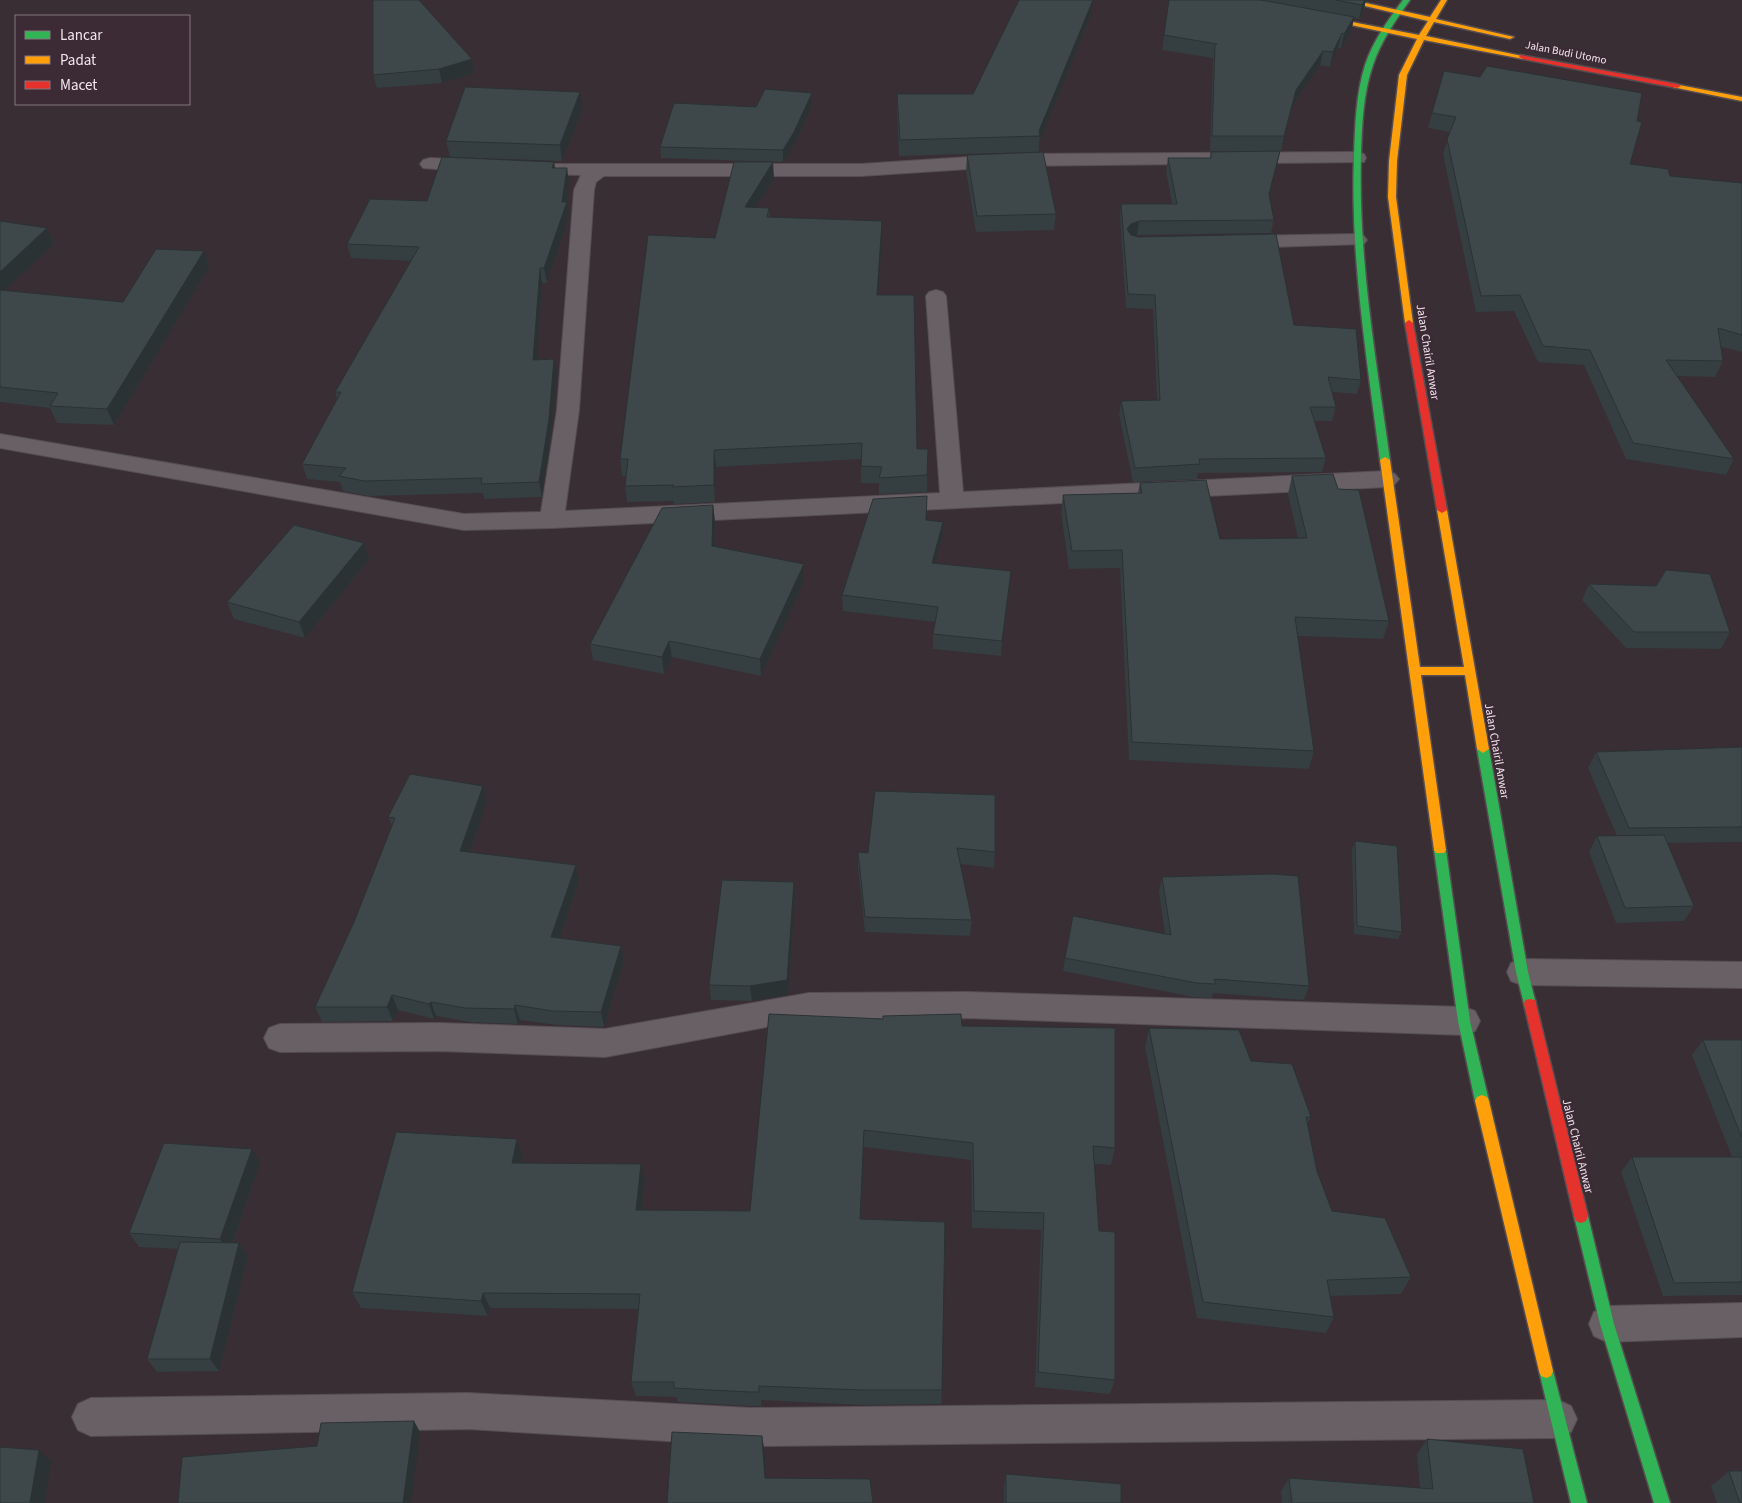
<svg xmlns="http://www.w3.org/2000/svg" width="1742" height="1503" font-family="'Source Sans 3',sans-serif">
	<rect width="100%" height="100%" fill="#382e34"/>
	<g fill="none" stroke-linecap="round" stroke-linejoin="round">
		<defs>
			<g id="street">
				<polygon points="1357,152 1364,154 1366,158 1364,162 1014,166 861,176 604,176 596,182 594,190 579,410 565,511 940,493 926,296 929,292 936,290 943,292 946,296 963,492 1387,471 1395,474 1399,479 1395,484 1387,487 552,528 464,530 0,448 0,434 464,514 541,512 557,410 574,190 581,175 529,174 522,172 519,168 522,164 861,164 1014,154"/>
				<polygon points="430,158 476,160 483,162 486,166 483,170 476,172 423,168 420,164 423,160"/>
				<polygon points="1357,234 1364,236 1367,240 1364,244 1241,248 1234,246 1231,242 1234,238 1241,236"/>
				<polygon points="1522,959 1742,962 1742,988 1522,985 1511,981 1507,972 1511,963"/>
				<polygon points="967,992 1464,1007 1475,1011 1480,1021 1475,1031 1464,1035 967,1018 809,1019 605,1057 439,1051 280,1052 269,1048 264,1038 269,1028 280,1024 439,1023 605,1029 809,993"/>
				<polygon points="1742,1303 1742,1337 1607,1342 1594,1336 1589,1324 1594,1312 1607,1306"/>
				<polygon points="468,1393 751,1408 1558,1400 1571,1406 1577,1419 1571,1432 1558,1438 751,1446 468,1429 91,1436 78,1430 72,1417 78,1404 91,1398"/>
			</g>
			<g id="fast">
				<path d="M 1403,0 L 1410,0 C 1395,21 1381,41 1373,65 C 1363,94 1362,125 1361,155 C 1358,258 1376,359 1390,460 L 1385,463 L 1380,460 C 1367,359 1350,257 1354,155 C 1355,125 1356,94 1365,65 C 1373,41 1388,20 1403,0 Z"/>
				<polygon points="1483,745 1489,749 1528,972 1536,1004 1535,1008 1530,1009 1525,1008 1516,972 1477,749"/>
				<polygon points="1440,845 1444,847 1446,850 1470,1021 1489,1101 1487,1105 1482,1107 1477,1105 1475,1101 1458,1021 1434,850 1436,847"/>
				<polygon points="1581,1209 1586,1211 1588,1216 1614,1324 1670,1503 1654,1503 1600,1324 1574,1216 1576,1211"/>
				<polygon points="1546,1364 1551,1366 1553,1371 1587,1503 1571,1503 1539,1371 1541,1366"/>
			</g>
			<g id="slow">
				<polygon points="1340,0 1352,0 1430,17 1441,0 1447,0 1436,19 1514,37 1510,39 1434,22 1426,36 1527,57 1523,59 1424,40 1407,75 1397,161 1396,197 1413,323 1409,326 1405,323 1388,197 1389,161 1399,75 1417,39 1313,17 1316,15 1419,35 1428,21"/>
				<polygon points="1674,84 1742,97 1742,101 1677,88 1674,88"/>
				<polygon points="1385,457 1390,460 1420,667 1464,667 1437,510 1442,507 1447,510 1489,749 1483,753 1477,749 1465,675 1421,675 1446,850 1444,853 1436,853 1434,850 1380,460"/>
				<polygon points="1482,1095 1487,1097 1489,1101 1553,1371 1551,1376 1546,1378 1541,1376 1539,1371 1475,1101 1477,1097"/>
			</g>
			<g id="jam">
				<polygon points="1520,55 1677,84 1681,86 1677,88 1523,59 1519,57"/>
				<polygon points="1409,320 1413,323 1447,510 1442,513 1437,510 1405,323"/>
				<polygon points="1530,999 1535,1000 1536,1004 1588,1216 1586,1221 1581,1223 1576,1221 1574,1216 1524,1004 1525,1000"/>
			</g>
		</defs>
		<use href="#street" stroke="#554d52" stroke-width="2"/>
		<use href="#fast" stroke="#554d52" stroke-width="3"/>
		<use href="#slow" stroke="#554d52" stroke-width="3"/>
		<use href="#jam" stroke="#554d52" stroke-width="3"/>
		<use href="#street" fill="#686065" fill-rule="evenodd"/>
		<use href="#fast" fill="#30b455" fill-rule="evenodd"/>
		<use href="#slow" fill="#ff9f0a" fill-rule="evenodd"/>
		<use href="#jam" fill="#e5322d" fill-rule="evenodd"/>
	</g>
	<g fill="#353e40">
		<polygon points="1169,0 1366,0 1363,12 1359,19 1354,18 1351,32 1341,48 1338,48 1330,67 1320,65 1293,105 1281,151 1210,151 1213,58 1162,50"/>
		<polygon points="1091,15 1039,142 1039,152 899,156 897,110 897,94 973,94"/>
		<polygon points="472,59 474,73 442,83 377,88 373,75"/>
		<polygon points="1444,71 1637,121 1630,164 1670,176 1742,183 1742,352 1721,347 1723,361 1715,377 1677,376 1734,459 1726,475 1626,459 1584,365 1538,362 1514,311 1476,312 1443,154 1450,132 1428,128"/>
		<polygon points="812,105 795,144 783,162 661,158 660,147 756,107"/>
		<polygon points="583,108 562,161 450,157 446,141"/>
		<polygon points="1280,151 1277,165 1269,196 1274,220 1271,233 1137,235 1134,236 1294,325 1361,380 1357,394 1332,392 1336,407 1332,421 1314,421 1326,458 1322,472 1198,473 1197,479 1133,482 1119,415 1121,401 1157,400 1153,309 1126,308 1120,218 1121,204 1172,204 1166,171 1168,158 1210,158 1211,152"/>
		<polygon points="967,155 1056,214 1054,230 976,232 966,171"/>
		<polygon points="554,162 555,168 569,182 566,202 567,202 569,216 547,283 542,283 537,359 554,359 557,373 551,434 542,497 484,499 483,493 368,496 343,491 340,482 307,479 302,464 337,400 335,392 411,261 351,258 347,244 427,201"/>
		<polygon points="774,178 755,208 769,208 770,217 882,237 878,295 917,449 928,449 927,492 879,494 879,483 861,483 861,459 716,467 715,502 674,504 674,501 627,502 625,486 626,476 622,476 620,459 715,238"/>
		<polygon points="0,221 47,228 54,244 5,290 123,302 209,267 114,425 57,423 50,408 0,402"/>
		<polygon points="1292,476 1338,489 1389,621 1383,639 1297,636 1314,751 1309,769 1129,760 1120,568 1069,569 1061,513 1063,495 1138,493 1140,483 1220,539 1298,538 1288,494"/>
		<polygon points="713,505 715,522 714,546 804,564 804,581 761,676 672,657 664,674 593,660 590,644"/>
		<polygon points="926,520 942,537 935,563 1011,571 1001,656 933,649 933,634 935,622 843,611 842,595"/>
		<polygon points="364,543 369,559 305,638 234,619 227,602"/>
		<polygon points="1589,584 1730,632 1721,649 1626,648 1582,600"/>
		<polygon points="1742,747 1742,842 1667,843 1694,906 1684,921 1616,923 1589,852 1597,836 1617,836 1588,768 1596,752"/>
		<polygon points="483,786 487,802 470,852 576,865 579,880 560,938 621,946 624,961 604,1027 557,1025 520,1020 518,1024 470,1022 436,1016 434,1019 398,1010 393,1021 322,1022 315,1007 354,922 392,826 388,817"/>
		<polygon points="875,791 995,852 994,868 960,864 972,920 970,936 865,932 858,868 858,852 868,853"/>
		<polygon points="1355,841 1402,932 1398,939 1354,934 1352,850"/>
		<polygon points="1162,877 1309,986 1304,1000 1213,993 1212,998 1193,997 1063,971 1065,958 1165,934 1159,891"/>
		<polygon points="794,882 795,898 788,995 752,1001 711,1000 709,985"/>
		<polygon points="962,1026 1115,1148 1111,1165 1094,1164 1099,1231 1115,1380 1110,1394 1035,1387 1041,1230 972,1228 971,1160 864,1147 861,1219 942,1390 941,1404 861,1405 761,1400 761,1406 751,1406 678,1402 676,1397 636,1396 631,1382 638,1309 490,1308 488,1316 361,1308 352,1292 517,1139 523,1156 521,1163 645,1181 642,1210 750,1211"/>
		<polygon points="1149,1028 1251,1061 1311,1117 1307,1125 1317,1171 1332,1211 1411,1277 1401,1294 1330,1296 1334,1317 1326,1333 1197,1318 1145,1047"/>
		<polygon points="1703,1040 1742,1040 1742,1295 1663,1296 1621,1172 1632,1157 1732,1157 1692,1055"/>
		<polygon points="260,1163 233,1243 248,1256 219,1371 157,1372 147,1359 178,1249 139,1247 129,1233"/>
		<polygon points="1427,1439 1534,1503 1282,1503 1281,1491 1289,1478 1420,1488 1417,1454"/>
		<polygon points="1729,1471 1742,1503 1717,1503 1711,1486"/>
		<polygon points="1006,1474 1121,1503 1004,1503 1004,1485"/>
	</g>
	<g fill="#2b3234">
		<polygon points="1093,0 1091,15 1039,142 1040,136 1039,131"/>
		<polygon points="1365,0 1366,0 1363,12 1359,19 1362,5"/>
		<polygon points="1354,17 1351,32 1341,48 1344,34"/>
		<polygon points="1342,33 1338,48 1330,67 1333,52"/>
		<polygon points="1323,51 1320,65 1293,105 1281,151 1284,136 1296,90"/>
		<polygon points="472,59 474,73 442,83 439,69"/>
		<polygon points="580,92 583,108 562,161 560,145"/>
		<polygon points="812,93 812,105 795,144 783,162 783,150"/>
		<polygon points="1280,151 1277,165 1266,208 1269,194"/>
		<polygon points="554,162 556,176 552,168"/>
		<polygon points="773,162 774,178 746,223 745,207"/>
		<polygon points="567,168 569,182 565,208 567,202 569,216 547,283 544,268 562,202"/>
		<polygon points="882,221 882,237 877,311 877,295"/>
		<polygon points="1139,221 1137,235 1129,237 1127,229 1131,224"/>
		<polygon points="47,228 54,244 0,295 0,272"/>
		<polygon points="204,251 209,267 114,425 107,409"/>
		<polygon points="540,268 542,283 536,374 533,360"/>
		<polygon points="554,359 557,373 551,434 542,497 539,482"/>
		<polygon points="714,450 716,467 715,502 714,485"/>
		<polygon points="713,505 715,522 714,563 712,546"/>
		<polygon points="943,522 942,537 931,578 932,563"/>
		<polygon points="364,543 369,559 305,638 299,622"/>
		<polygon points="804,564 804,581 761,676 760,659"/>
		<polygon points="1011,571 1009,586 1001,656 1002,641"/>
		<polygon points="669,641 672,657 664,674 662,657"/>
		<polygon points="483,786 487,802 465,866 460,851"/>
		<polygon points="576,865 579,880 555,952 551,937"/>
		<polygon points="794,882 795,898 788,995 752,1001 750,986"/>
		<polygon points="621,946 624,961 604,1027 601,1012"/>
		<polygon points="392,995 398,1010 393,1021 387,1007"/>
		<polygon points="431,1002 436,1016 434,1019 429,1004"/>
		<polygon points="515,1005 520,1020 518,1024 514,1009"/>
		<polygon points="864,1130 864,1147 860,1235 860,1219"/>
		<polygon points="517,1139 523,1156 518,1180 512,1163"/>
		<polygon points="252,1149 260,1163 229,1253 220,1239"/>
		<polygon points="641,1164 645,1181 640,1227 636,1210"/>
		<polygon points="239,1243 248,1256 219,1371 210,1359"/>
		<polygon points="483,1293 490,1308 488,1316 481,1301"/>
		<polygon points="414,1421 420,1432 411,1503 403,1503"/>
		<polygon points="762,1436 764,1448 767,1489 765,1478"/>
		<polygon points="39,1450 51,1461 45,1503 30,1503"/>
	</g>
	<g fill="#3e484a" stroke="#2b3234">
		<polygon points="373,0 419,0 472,59 439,69 373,75"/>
		<polygon points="1019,0 1093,0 1039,131 1040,136 900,140 897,94 973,94"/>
		<polygon points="1169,0 1261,0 1354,17 1344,34 1342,33 1333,52 1323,51 1296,90 1284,136 1212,136 1215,46 1217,44 1164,35"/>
		<polygon points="1336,0 1365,0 1362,5"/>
		<polygon points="1487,66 1642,93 1637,121 1642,122 1630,164 1668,169 1670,176 1742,183 1742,335 1718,328 1723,361 1666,360 1734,459 1633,443 1590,350 1543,346 1520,295 1481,296 1447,139 1456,117 1432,113 1444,71 1480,77"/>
		<polygon points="465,87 580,92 560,145 446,141"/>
		<polygon points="765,89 812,93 794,132 783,150 660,147 674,103 756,107"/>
		<polygon points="1280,151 1269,194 1274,220 1139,221 1131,224 1127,229 1131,235 1139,237 1276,234 1294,325 1356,329 1361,380 1328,377 1336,407 1310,407 1326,458 1199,459 1200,464 1135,468 1121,401 1160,400 1155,295 1128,294 1121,204 1177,204 1168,158 1211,158 1211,152"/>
		<polygon points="1043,152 1056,214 977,216 967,155"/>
		<polygon points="442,157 554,162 552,168 567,168 562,202 567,202 544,268 540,268 533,360 554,359 549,419 539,482 481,484 482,478 364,481 339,476 346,468 302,464 341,392 335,392 419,247 347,244 370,199 427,201"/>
		<polygon points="734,162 773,162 745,207 769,208 767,217 882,221 877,295 914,295 917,449 928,449 927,475 879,478 882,467 861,466 862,443 714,450 714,485 672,487 674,485 625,486 628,459 620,459 648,235 715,238"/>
		<polygon points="0,221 47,228 0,272"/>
		<polygon points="156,249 204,251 107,409 50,406 58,393 0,387 0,290 123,302"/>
		<polygon points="1333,474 1338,489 1359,490 1389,621 1295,617 1314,751 1132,742 1122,550 1072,551 1063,495 1142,493 1140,483 1206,480 1220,539 1307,538 1292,476"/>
		<polygon points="927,496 926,520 943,522 932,563 1011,571 1002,641 933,634 938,607 842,595 873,499"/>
		<polygon points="713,505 712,546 804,564 760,659 669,641 662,657 590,644 662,508"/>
		<polygon points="294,525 364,543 299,622 227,602"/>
		<polygon points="1666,570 1710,574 1730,632 1634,632 1589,584 1656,586"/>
		<polygon points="1742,747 1742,827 1629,828 1596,752"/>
		<polygon points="410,774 483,786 460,851 576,865 551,937 621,946 601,1012 553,1011 515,1005 514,1009 465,1008 431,1002 429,1004 392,995 387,1007 315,1007 354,922 395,818 388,817"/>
		<polygon points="875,791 995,795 995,852 957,848 972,920 865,917 858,852 868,853"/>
		<polygon points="1664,835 1694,906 1625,908 1597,836"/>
		<polygon points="1355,841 1397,846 1402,932 1357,926"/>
		<polygon points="1272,874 1298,876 1309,986 1214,979 1216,984 1197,983 1065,958 1073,916 1171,935 1162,877"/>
		<polygon points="722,880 794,882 787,980 750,986 709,985"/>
		<polygon points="769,1014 883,1019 883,1016 961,1014 962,1026 1115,1028 1115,1148 1093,1146 1099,1231 1115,1232 1115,1380 1038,1372 1044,1213 974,1211 973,1143 864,1130 860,1219 945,1222 942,1390 860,1390 759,1386 759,1392 749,1392 674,1388 674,1382 631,1382 640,1294 483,1293 481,1301 352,1292 396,1132 517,1139 512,1163 641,1164 636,1210 750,1211"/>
		<polygon points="1149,1028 1239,1030 1251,1061 1292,1064 1311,1117 1306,1117 1317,1171 1332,1211 1385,1218 1411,1277 1327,1280 1334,1317 1203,1302"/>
		<polygon points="1703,1040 1742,1040 1742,1138"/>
		<polygon points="164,1143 252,1149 220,1239 129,1233"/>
		<polygon points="1632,1157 1742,1157 1742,1282 1674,1283"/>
		<polygon points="180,1242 239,1243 210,1359 147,1359"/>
		<polygon points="414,1421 403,1503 178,1503 182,1457 317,1446 321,1423"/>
		<polygon points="672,1432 762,1436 765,1478 870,1479 873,1503 667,1503"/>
		<polygon points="1427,1439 1523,1449 1534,1503 1292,1503 1289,1478 1433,1489"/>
		<polygon points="0,1447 39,1450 30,1503 0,1503"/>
		<polygon points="1729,1471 1742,1471 1742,1503 1740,1503"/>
		<polygon points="1006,1474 1121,1484 1121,1503 1006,1503"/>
	</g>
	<g text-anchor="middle" stroke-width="4.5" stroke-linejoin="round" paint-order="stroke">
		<g font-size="11" fill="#f3e7ef" stroke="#3c2a35">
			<text transform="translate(1566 52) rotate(11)" y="4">Jalan Budi Utomo</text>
		</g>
		<g font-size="12" fill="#f3e7ef" stroke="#3c2a35">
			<text transform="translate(1428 352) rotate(81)" y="4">Jalan Chairil Anwar</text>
			<text transform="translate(1497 751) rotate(80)" y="4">Jalan Chairil Anwar</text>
			<text transform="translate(1578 1146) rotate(76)" y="4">Jalan Chairil Anwar</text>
		</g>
	</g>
	<rect x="15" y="15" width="175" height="90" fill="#3c2a35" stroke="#85767f"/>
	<rect x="25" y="31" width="25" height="8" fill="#30b455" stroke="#85767f"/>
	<text x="60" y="40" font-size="15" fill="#f3e7ef">Lancar</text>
	<rect x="25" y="56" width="25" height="8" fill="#ff9f0a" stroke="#85767f"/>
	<text x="60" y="65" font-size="15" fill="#f3e7ef">Padat</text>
	<rect x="25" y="81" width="25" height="8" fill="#e5322d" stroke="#85767f"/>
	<text x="60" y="90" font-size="15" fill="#f3e7ef">Macet</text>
</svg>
